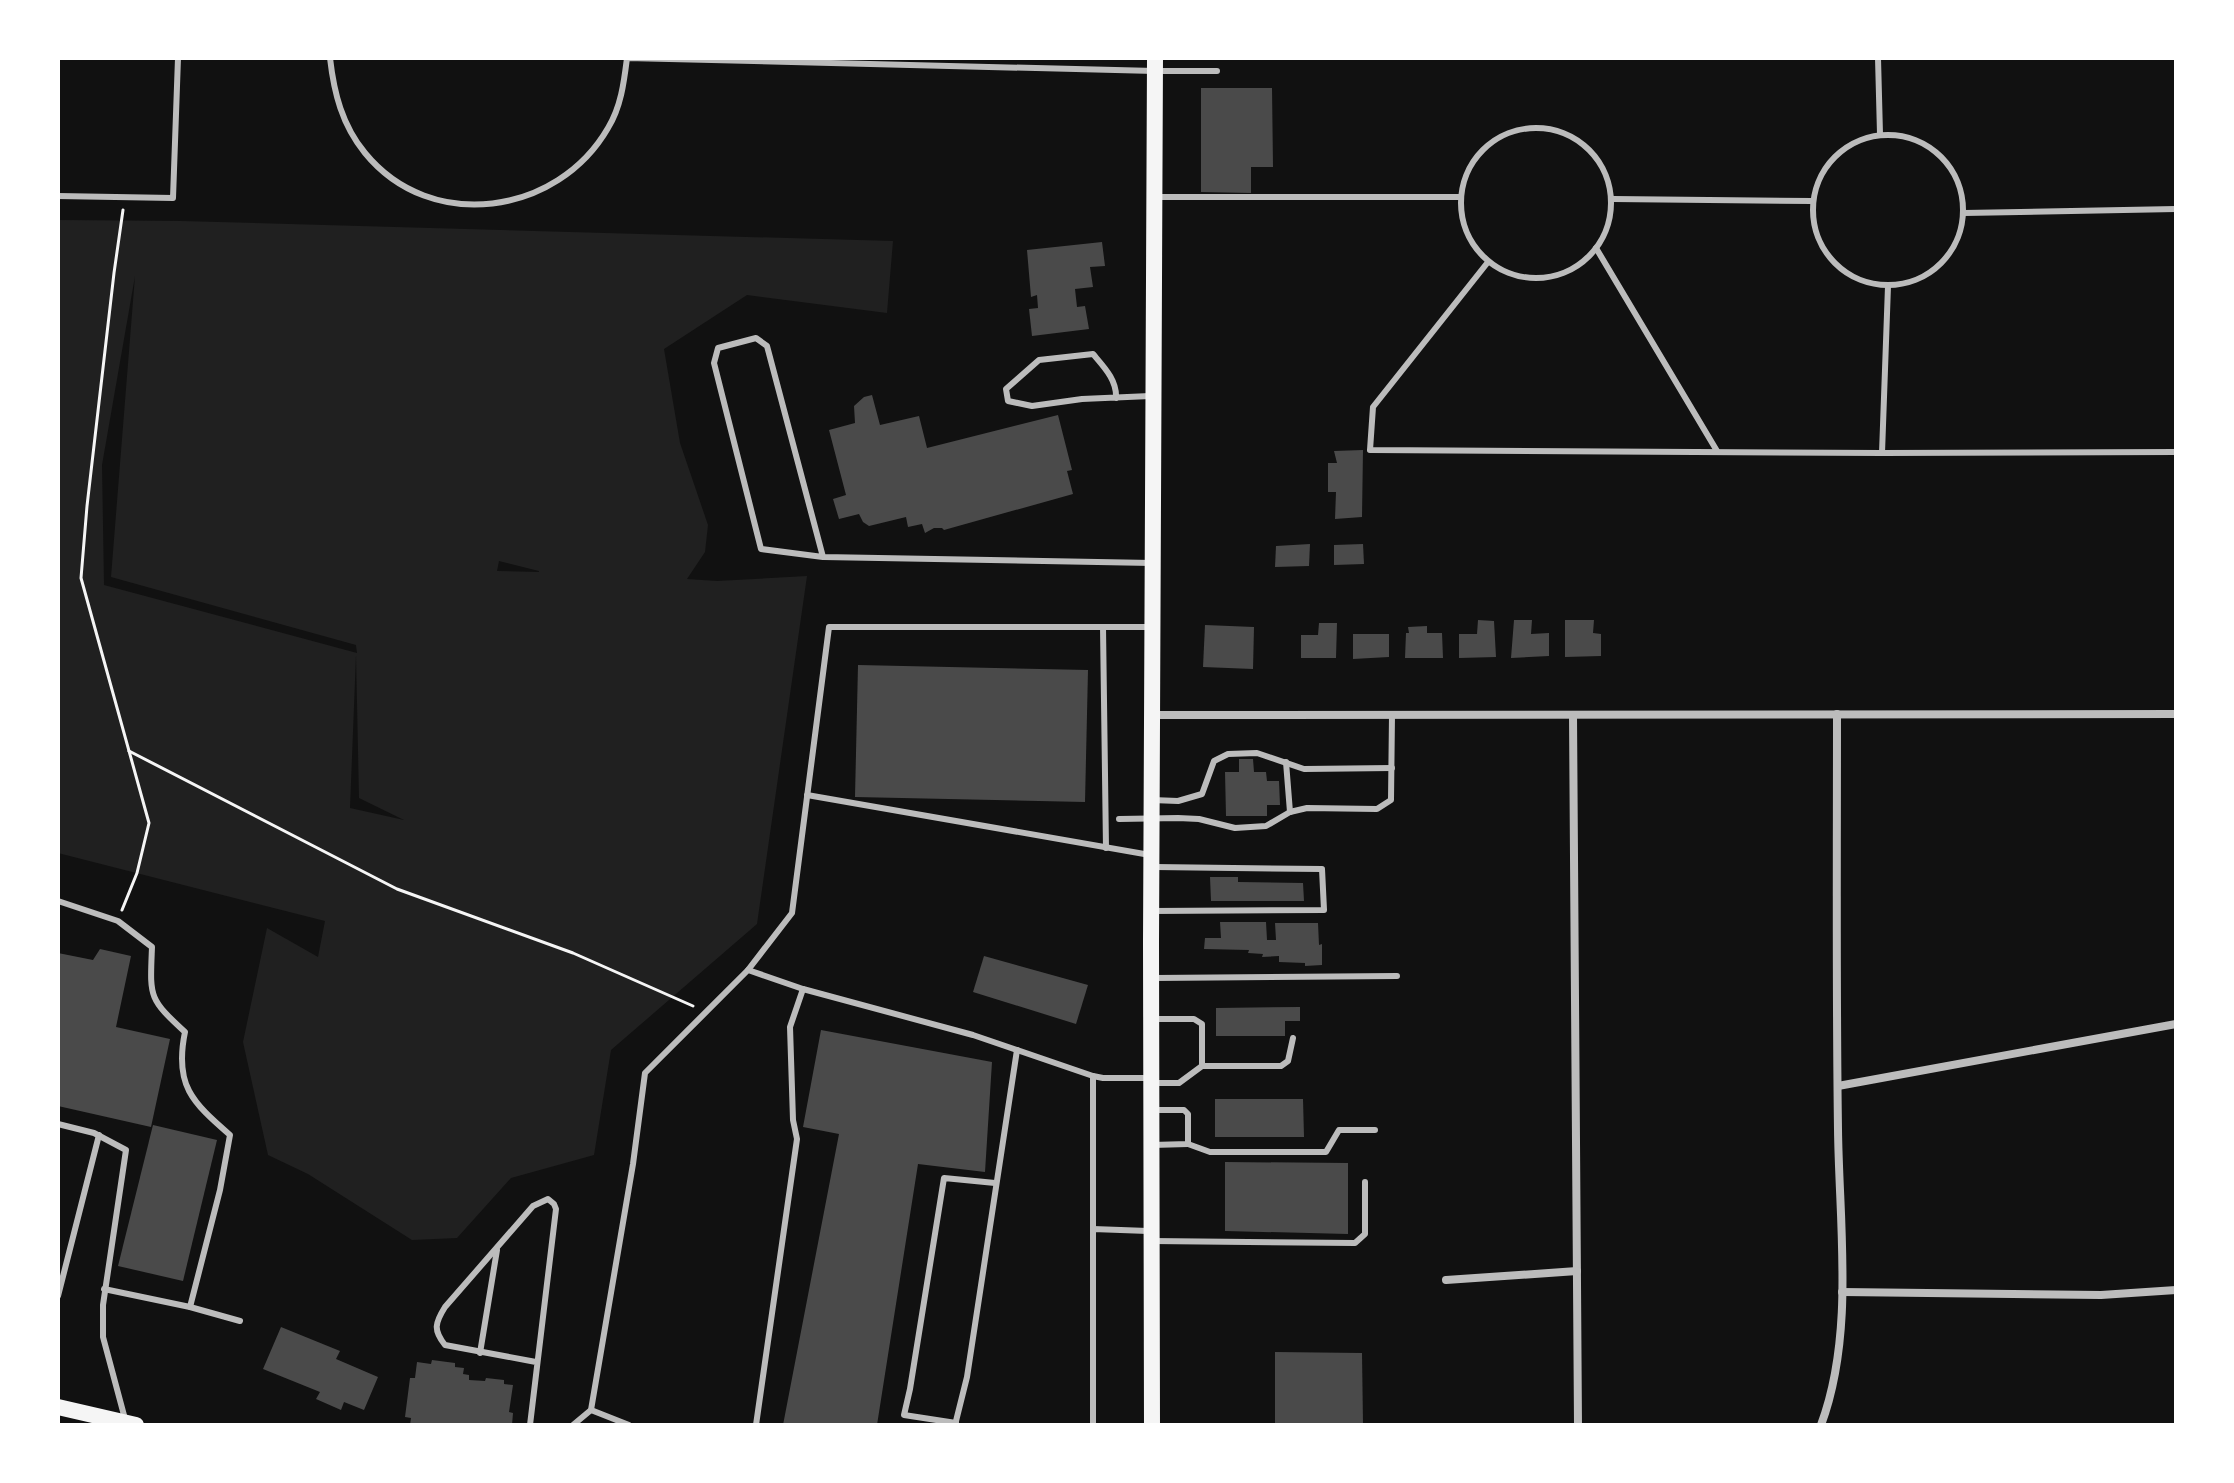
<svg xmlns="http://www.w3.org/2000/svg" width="2234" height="1483" font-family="Ubuntu,sans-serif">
	<rect width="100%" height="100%" fill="#111"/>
	<path fill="#202020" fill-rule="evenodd" d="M 58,220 L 181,221 L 893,241 L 887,313 L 747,295 L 664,349 L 680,443 L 708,525 L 705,552 L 687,579 L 717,581 L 807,576 L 757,924 L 611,1050 L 594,1155 L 511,1178 L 457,1238 L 412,1240 L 308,1174 L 268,1155 L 243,1042 L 267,928 L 318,957 L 325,921 L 58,853 ZM 135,276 L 111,577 L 356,645 L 357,653 L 104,585 L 102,465 ZM 499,561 L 539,571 L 539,572 L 497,571 ZM 356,655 L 359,798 L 404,820 L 350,808 Z"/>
	<g fill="#4a4a4a">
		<polygon points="1201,88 1272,88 1273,167 1251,167 1251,193 1201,192"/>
		<polygon points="1102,242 1105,266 1090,267 1093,287 1075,289 1077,307 1085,306 1089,329 1032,336 1029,309 1038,308 1037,295 1031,297 1027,250"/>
		<polygon points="872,395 880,425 919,416 927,448 1058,415 1072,470 1067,471 1073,494 944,530 942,528 934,528 925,533 922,524 908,527 906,517 869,526 863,522 859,514 839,519 833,499 846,495 829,430 855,423 854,406 864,397"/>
		<polygon points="1363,450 1362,517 1335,519 1336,492 1328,492 1328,463 1337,463 1334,451"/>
		<polygon points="1310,544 1309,566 1275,567 1276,546"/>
		<polygon points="1363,544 1364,564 1334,565 1334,545"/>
		<polygon points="1478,620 1494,621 1496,657 1459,658 1459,634 1477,634"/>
		<polygon points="1514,620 1532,620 1531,634 1549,633 1549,656 1511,658"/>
		<polygon points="1565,620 1594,620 1593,633 1601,634 1601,656 1565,657"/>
		<polygon points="1319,623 1337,623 1336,658 1301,658 1301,635 1318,635"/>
		<polygon points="1205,625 1254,627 1253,669 1203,667"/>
		<polygon points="1427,626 1427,633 1442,633 1443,658 1405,658 1406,633 1409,633 1408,627"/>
		<polygon points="1353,634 1389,634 1389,657 1353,659"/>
		<polygon points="858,665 1088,670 1085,802 855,797"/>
		<polygon points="1239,759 1253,759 1254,772 1266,772 1267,781 1279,781 1280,805 1267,805 1267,816 1226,816 1225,772 1239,772"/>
		<polygon points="1210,877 1238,877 1238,882 1303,883 1304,901 1211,901"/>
		<polygon points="1220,922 1266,922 1267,940 1276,940 1275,923 1318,923 1319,945 1322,944 1322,965 1305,966 1305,963 1279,962 1279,956 1262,957 1263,954 1248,953 1249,950 1204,949 1205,938 1221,938"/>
		<polygon points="100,949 131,956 116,1027 170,1039 151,1127 58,1106 58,953 93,960"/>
		<polygon points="984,956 1088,985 1076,1024 973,992"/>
		<polygon points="1300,1007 1300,1021 1285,1021 1285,1036 1216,1036 1216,1008"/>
		<polygon points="821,1030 992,1062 985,1172 918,1164 877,1425 783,1425 839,1134 803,1127"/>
		<polygon points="1215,1099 1303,1099 1304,1137 1215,1137"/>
		<polygon points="153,1125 217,1140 183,1281 118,1266"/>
		<polygon points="1225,1162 1348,1163 1348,1234 1225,1231"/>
		<polygon points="281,1327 340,1351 336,1359 378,1377 364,1410 344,1402 341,1410 316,1399 320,1392 263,1369"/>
		<polygon points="1275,1352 1362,1353 1363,1425 1275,1425"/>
		<polygon points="432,1360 455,1363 455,1367 464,1368 463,1374 469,1375 469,1380 485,1381 486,1378 504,1380 504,1384 513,1385 509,1412 513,1413 512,1425 410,1425 411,1418 405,1417 410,1378 415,1378 417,1362 431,1364"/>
	</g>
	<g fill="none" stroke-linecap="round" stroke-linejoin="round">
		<g stroke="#f5f5f5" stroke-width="3">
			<polyline points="129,751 397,889 573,953 693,1006"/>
			<polyline points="122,910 137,873 149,823 81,578 87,506 114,273 123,210"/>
		</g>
		<g stroke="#bcbcbc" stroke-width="6">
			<path d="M 330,58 C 334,93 342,125 365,153 C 431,234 558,215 608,128 C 621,107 624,82 627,58 L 1155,71 L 1217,71"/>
			<polyline points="1878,58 1880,134"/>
			<circle cx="1536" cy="203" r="75"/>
			<circle cx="1888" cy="210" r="75"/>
			<polyline points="58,196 173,198 178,58"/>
			<polyline points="1155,197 1461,197"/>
			<polyline points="1613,199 1812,201"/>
			<polyline points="1964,213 2176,209"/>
			<polyline points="1596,248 1717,451"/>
			<polyline points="1488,262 1373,407 1370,450 1882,453 2176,452"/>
			<path d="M 1116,398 C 1117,380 1104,367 1093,354 L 1039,360 L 1006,389 L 1008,401 L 1032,406 L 1082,399 L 1150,396"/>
			<polyline points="1882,453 1888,286"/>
			<polyline points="823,557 767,346 756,338 718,348 714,363 761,549 823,557 1152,563"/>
			<polyline points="1103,627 1106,848"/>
			<polyline points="1286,762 1290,812"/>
			<polyline points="807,795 1150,855"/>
			<polyline points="1152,800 1178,801 1202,794 1214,761 1228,754 1257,753 1304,769 1392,768"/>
			<polyline points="1119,819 1178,818 1199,819 1235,828 1266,826 1290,812 1307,808 1377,809 1391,800 1392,715"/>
			<path d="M 58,901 L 118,921 L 152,947 C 150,997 148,998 185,1032 C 174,1085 192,1102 230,1135 L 220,1190 L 190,1307"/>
			<polyline points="1151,911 1324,910 1322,869 1155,867"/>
			<polyline points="748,970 792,913 829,627 1152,627"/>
			<polyline points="1154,978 1397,976"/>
			<polyline points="1154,1019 1194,1019 1202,1024 1202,1066 1179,1083 1155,1083"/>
			<polyline points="1202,1066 1281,1066 1288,1061 1293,1038"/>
			<polyline points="58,1124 94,1133 126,1150 103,1305 103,1337 125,1419"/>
			<polyline points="1188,1144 1210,1152 1326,1152 1339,1130 1375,1130"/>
			<polyline points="1152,1145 1188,1144 1188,1114 1184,1110 1152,1110"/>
			<polyline points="1093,1229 1093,1076 1103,1078 1151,1078"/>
			<polyline points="1152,1241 1355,1243 1365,1234 1365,1182"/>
			<polyline points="104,1289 190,1307 240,1321"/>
			<polyline points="58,1296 99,1135"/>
			<polyline points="480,1353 497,1250"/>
			<polyline points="591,1410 629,1425"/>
			<polyline points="956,1423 904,1415 910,1389 944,1178 995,1183"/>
			<path d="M 530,1425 L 556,1209 L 554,1204 L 548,1199 L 533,1206 L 445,1307 C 435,1323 433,1330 445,1345 L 536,1362"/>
			<polyline points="573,1425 591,1410 633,1164 645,1073 748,970 803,989 973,1035 1093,1076"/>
			<polyline points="756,1425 797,1139 793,1120 790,1027 803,989"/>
			<polyline points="955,1425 967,1377 1017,1050"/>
			<polyline points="1093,1425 1093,1229 1148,1231"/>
		</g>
		<g stroke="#bcbcbc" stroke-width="8">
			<polyline points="1153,715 2176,714"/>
			<polyline points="1573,715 1578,1425"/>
			<polyline points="1838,1086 2176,1024"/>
			<polyline points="1446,1280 1577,1271"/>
			<polyline points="1842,1292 2101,1295 2176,1290"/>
			<path d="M 1821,1425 C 1855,1334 1839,1224 1838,1129 C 1836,990 1837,852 1837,714"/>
		</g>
		<g stroke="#f5f5f5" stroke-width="16">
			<polyline points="58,1407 136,1425"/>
			<polyline points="1152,1425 1151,943 1155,58"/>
		</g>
	</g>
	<rect width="2234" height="1483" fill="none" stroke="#ffffff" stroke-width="120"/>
</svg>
